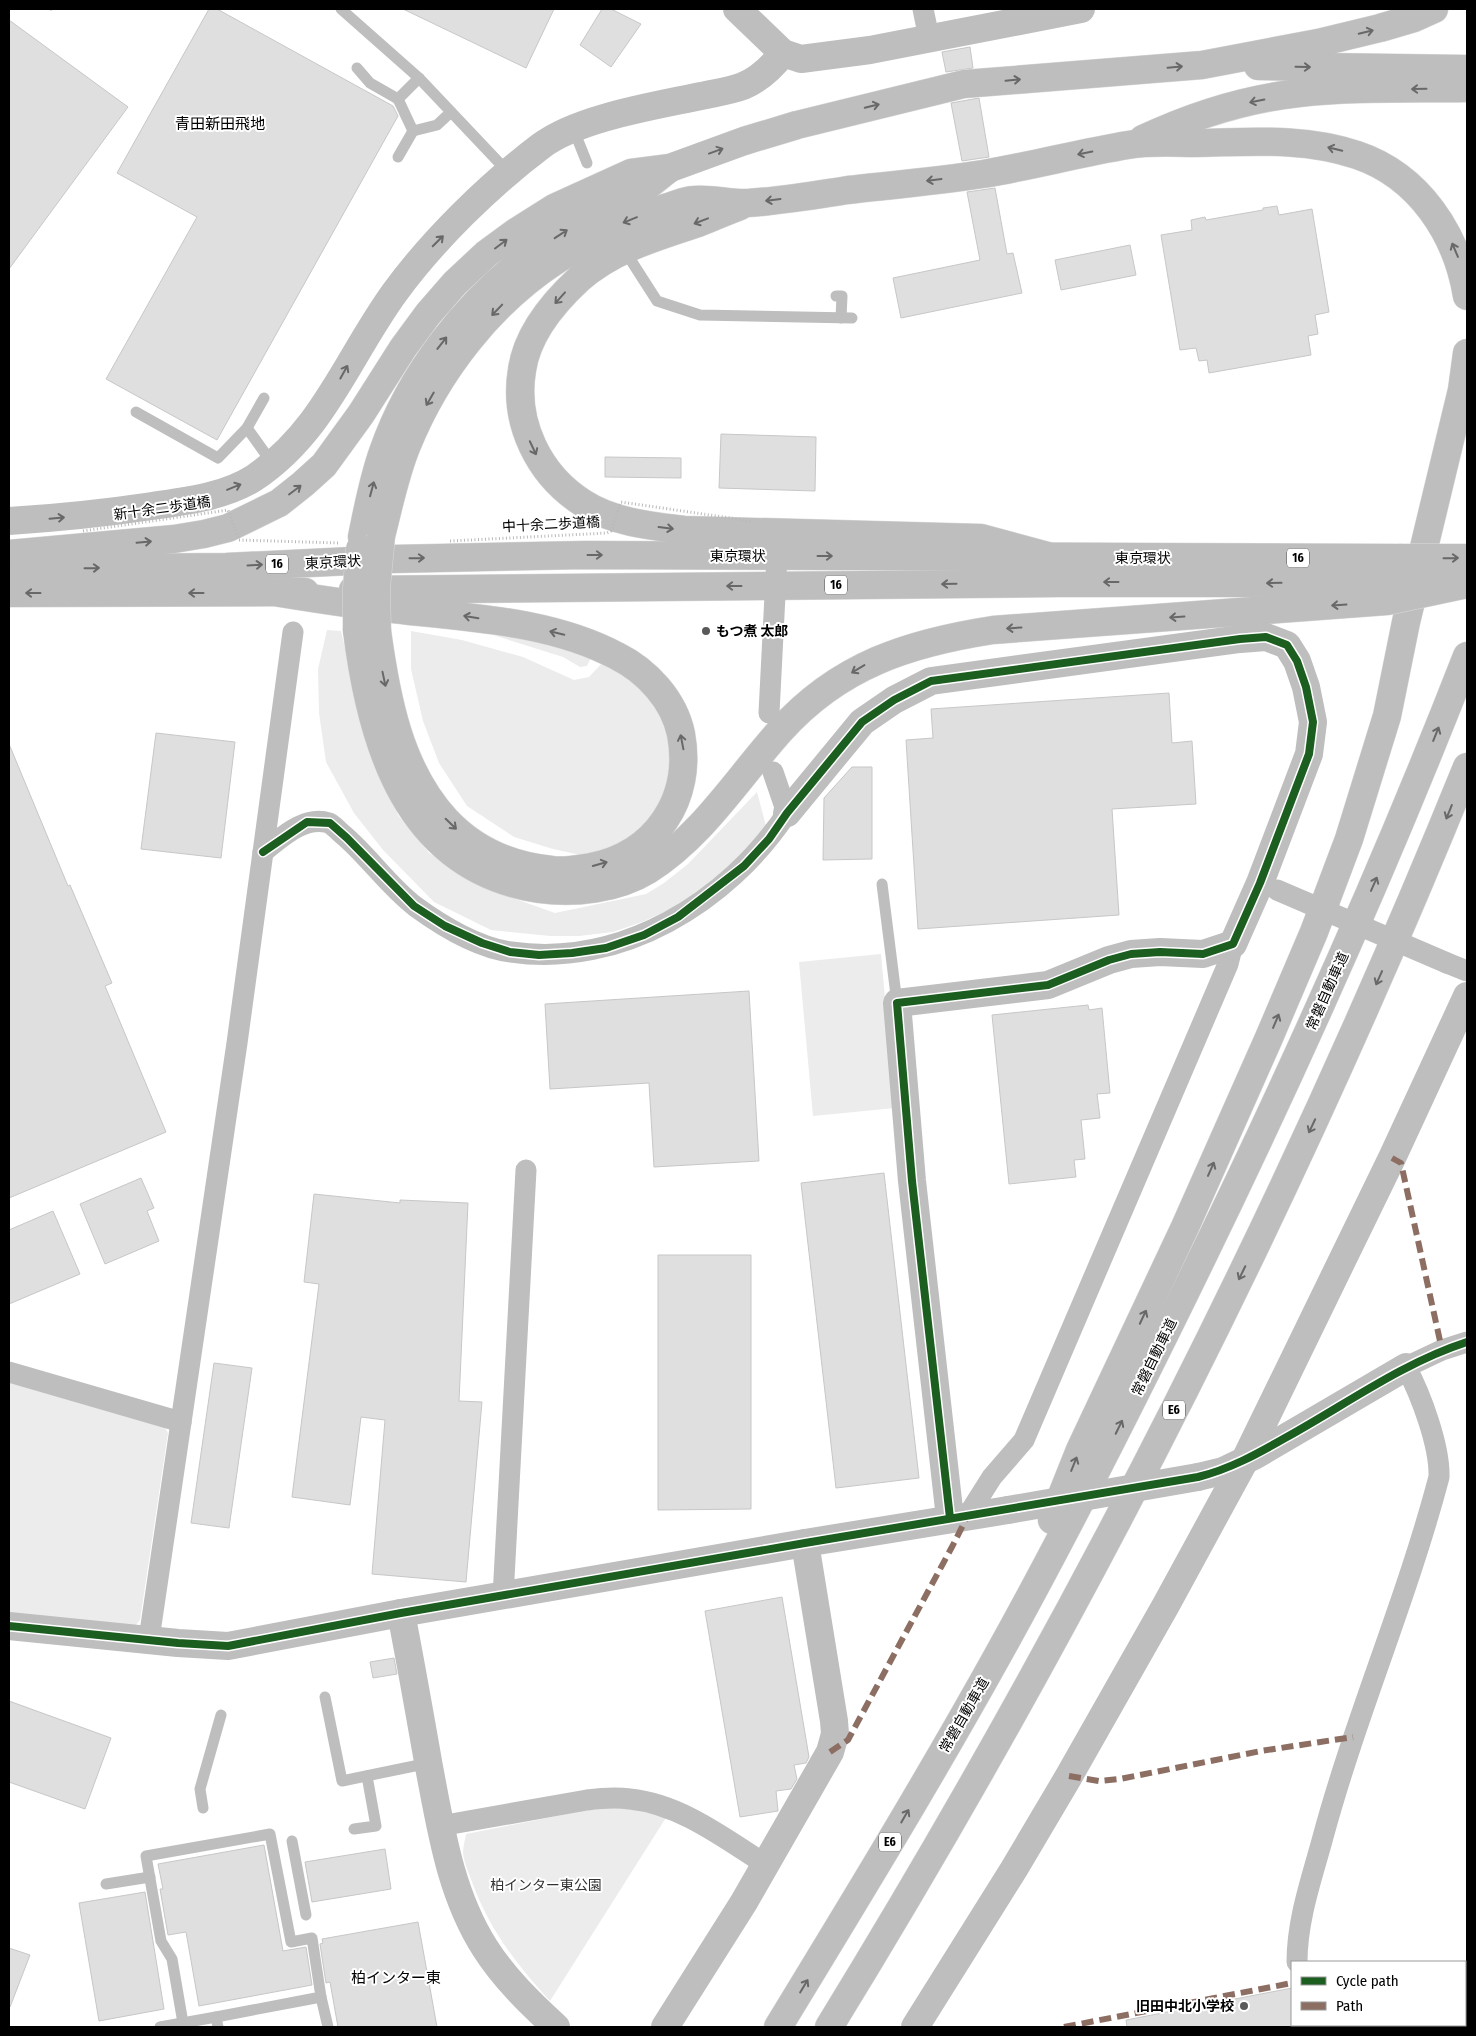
<svg xmlns="http://www.w3.org/2000/svg" width="1476" height="2036" font-family="'Fira Sans Condensed','Noto Sans JP',sans-serif">
	<rect width="100%" height="100%" fill="#fff"/>
	<g fill="#ececec">
		<polygon points="470,622 592,655 587,666 580,667 563,657 468,627"/>
		<polygon points="327,630 341,631 361,716 398,815 429,853 465,875 513,898 555,913 646,894 664,883 688,864 757,792 766,826 724,874 675,907 642,922 613,932 579,936 550,936 491,930 434,902 383,850 354,813 326,762 319,713 318,669"/>
		<polygon points="411,631 462,640 523,657 574,680 589,677 604,661 637,681 660,710 674,737 671,780 659,814 627,843 585,856 553,849 514,837 467,806 439,763 423,721 411,669"/>
		<polygon points="881,954 895,1108 813,1116 799,962"/>
		<polygon points="9,1382 163,1425 168,1433 140,1620 135,1626 9,1614"/>
		<path d="M 606,1808 L 631,1808 L 667,1816 L 550,2001 C 517,1965 489,1929 472,1882 C 469,1873 464,1863 463,1853 C 463,1847 465,1840 466,1834 L 582,1811 Z"/>
	</g>
	<g fill="#dfdfdf" stroke="#c7c7c7">
		<polygon points="209,9 217,9 393,106 398,116 217,440 106,379 197,217 117,173"/>
		<polygon points="403,9 554,9 526,68"/>
		<polygon points="602,9 611,9 641,24 611,67 580,45"/>
		<polygon points="9,20 128,107 9,269"/>
		<polygon points="970,47 973,68 946,72 942,52"/>
		<polygon points="979,98 989,157 962,161 951,103"/>
		<polygon points="995,188 1007,254 1013,253 1022,293 901,318 893,278 980,260 967,192"/>
		<polygon points="1277,206 1279,215 1312,209 1329,312 1315,315 1318,334 1308,336 1311,355 1209,373 1207,360 1199,361 1196,348 1180,350 1161,235 1192,230 1191,220 1205,217 1206,220 1263,210 1263,208"/>
		<polygon points="1130,245 1136,275 1061,290 1055,260"/>
		<polygon points="721,434 816,437 815,491 719,488"/>
		<polygon points="605,457 681,458 681,478 605,477"/>
		<polygon points="1169,693 1172,743 1192,741 1196,804 1112,809 1119,915 918,929 906,740 933,738 931,709"/>
		<polygon points="156,733 235,742 221,858 141,849"/>
		<polygon points="9,744 68,886 70,885 112,983 105,986 166,1132 9,1198"/>
		<polygon points="852,767 872,767 872,859 823,860 824,798"/>
		<polygon points="749,991 759,1161 654,1167 649,1083 550,1089 545,1004"/>
		<polygon points="1088,1005 1089,1010 1102,1008 1110,1093 1097,1094 1100,1118 1081,1120 1085,1159 1074,1160 1076,1177 1009,1184 992,1015"/>
		<polygon points="884,1173 919,1478 836,1488 801,1183"/>
		<polygon points="141,1178 154,1208 147,1211 159,1241 105,1264 80,1204"/>
		<polygon points="314,1194 400,1203 400,1200 468,1203 459,1401 482,1402 466,1582 372,1574 385,1420 361,1417 350,1505 292,1497 319,1284 304,1282"/>
		<polygon points="53,1211 80,1274 9,1304 9,1230"/>
		<polygon points="658,1255 751,1255 751,1509 658,1510"/>
		<polygon points="214,1363 252,1368 229,1528 191,1523"/>
		<polygon points="782,1597 809,1757 806,1763 794,1765 797,1779 791,1789 776,1791 778,1811 740,1817 705,1611"/>
		<polygon points="394,1658 397,1674 373,1678 370,1662"/>
		<polygon points="9,1701 111,1738 85,1809 9,1782"/>
		<polygon points="264,1845 283,1951 306,1947 312,1985 199,2006 186,1932 168,1935 160,1889 163,1889 158,1864"/>
		<polygon points="385,1849 391,1889 312,1902 305,1862"/>
		<polygon points="145,1892 164,2009 99,2021 79,1903"/>
		<polygon points="418,1922 437,2027 338,2027 330,1982 326,1983 320,1944 323,1943 322,1939"/>
		<polygon points="9,1948 30,1955 10,2007 9,2007"/>
		<polygon points="1292,1988 1292,2027 1127,2027 1126,2020"/>
	</g>
	<g fill="none" stroke-linecap="round" stroke-linejoin="round">
		<defs>
			<g id="trunk">
				<polyline points="9,569 226,567 392,559 585,555 1399,558"/>
				<polyline points="353,590 1058,583 1250,583 1393,580"/>
				<polyline points="9,593 305,592"/>
			</g>
			<g id="motorway">
				<polyline points="1258,66 1467,69"/>
				<path d="M 1143,139 C 1192,116 1245,99 1299,93 C 1355,87 1411,89 1467,88"/>
				<path d="M 740,206 C 726,211 712,218 698,223 C 656,237 613,249 579,279 C 553,303 527,334 522,370 C 513,423 539,475 583,503 C 612,522 651,526 684,530 L 981,538 L 1055,558"/>
				<path d="M 381,536 C 389,505 395,474 407,445 C 437,371 491,302 558,259 C 593,237 629,218 668,207 C 676,205 685,200 694,200 C 712,198 730,204 748,203 C 781,201 815,195 848,190 C 893,185 938,181 983,174 C 1031,166 1080,153 1128,145 C 1150,141 1174,143 1196,143 C 1250,142 1304,137 1357,155 C 1419,176 1457,234 1467,296"/>
				<path d="M 362,537 C 368,508 373,480 383,452 C 410,374 466,303 531,254 C 563,230 599,215 633,195 C 646,188 658,177 670,168"/>
				<polyline points="9,554 174,539 204,534 228,528 279,503 303,484 324,465 361,414 403,348 428,314 455,283 486,254 516,232 554,208 631,173 670,168 744,141 797,125 964,84 1202,65 1318,43 1380,28 1414,18 1434,9"/>
				<path d="M 280,593 C 317,599 355,605 393,609 C 468,618 549,620 617,656 C 647,671 674,700 681,734 C 693,799 656,854 591,867 C 578,869 565,872 552,870 C 511,866 474,850 446,820 C 399,769 386,697 377,631"/>
				<path d="M 357,630 C 371,745 407,869 539,889 C 575,894 617,889 648,870 C 703,835 737,779 780,731 C 839,665 909,643 993,630 L 1387,601"/>
				<polyline points="1052,1520 1080,1450 1185,1227 1268,1040 1314,932 1349,839 1387,716 1406,622 1462,390 1467,353"/>
				<path d="M 778,2027 C 853,1904 928,1781 998,1655 C 1062,1540 1121,1423 1179,1305 C 1284,1092 1381,877 1467,656"/>
				<path d="M 829,2027 C 1076,1625 1290,1204 1467,767"/>
			</g>
		</defs>
		<use href="#trunk" stroke="#dbdbdb" stroke-width="29"/>
		<use href="#motorway" stroke="#dbdbdb" stroke-width="29"/>
		<polyline stroke="#b9b9b9" stroke-width="3" stroke-dasharray="1 2.5" stroke-linecap="butt" points="50,10 51,9"/>
		<g stroke="#bebebe" stroke-width="11">
			<polyline points="341,9 419,78 507,171"/>
			<polyline points="357,68 370,83 398,99 419,78"/>
			<polyline points="398,99 413,131 437,125 451,112"/>
			<polyline points="573,128 587,163"/>
			<polyline points="398,157 413,131"/>
			<polyline points="632,262 657,301 700,315 852,318"/>
			<polyline points="836,296 842,296 841,318"/>
			<polyline points="264,398 247,428 272,463"/>
			<polyline points="136,412 218,458 247,428"/>
			<polyline points="882,884 897,1003"/>
			<polyline points="325,1697 342,1781 429,1763"/>
			<polyline points="203,1808 200,1789 221,1715"/>
			<polyline points="354,1829 376,1826 367,1776"/>
			<polyline points="292,1841 306,1915"/>
			<polyline points="106,1884 150,1877"/>
			<polyline points="321,1997 328,2027"/>
			<polyline points="183,2023 172,1959 161,1941 146,1856 270,1834 291,1942 312,1938 321,1997 216,2017"/>
			<polyline points="160,2027 216,2017 218,2027"/>
		</g>
		<g stroke="#bebebe" stroke-width="21">
			<polyline points="923,9 929,38"/>
			<polyline points="769,713 777,556"/>
			<path d="M 263,852 C 281,838 304,815 329,823 C 333,825 338,830 341,833 C 368,855 388,886 416,907 C 442,926 479,948 511,952 C 621,968 728,902 787,813 L 773,772"/>
			<polyline points="1447,963 1467,971"/>
			<polyline points="9,1372 181,1422"/>
			<polyline points="968,1515 992,1477 1024,1440 1228,964 1233,944"/>
			<polyline points="503,1597 526,1170"/>
			<polyline points="149,1639 237,1043 293,632"/>
			<path d="M 440,1826 L 587,1800 C 602,1798 616,1797 630,1799 C 680,1804 724,1838 765,1864"/>
			<path d="M 1297,1962 C 1297,1919 1312,1878 1323,1837 C 1356,1715 1407,1599 1439,1477 C 1440,1446 1421,1395 1406,1367 L 1442,1350 L 1467,1342"/>
			<polyline points="1327,2025 1328,2027"/>
		</g>
		<g stroke="#bebebe" stroke-width="28">
			<polyline points="737,9 783,53 801,59 870,50 1081,9"/>
			<path d="M 9,521 C 57,518 105,513 152,506 C 186,501 224,497 254,478 C 324,431 347,358 395,292 C 433,240 489,185 541,146 C 578,118 654,106 701,96 C 714,93 730,91 743,86 C 760,79 772,67 783,53"/>
			<polyline points="787,813 862,722 894,700 931,681 1240,639 1266,637 1287,645 1297,661 1306,687 1313,722 1309,754 1260,883 1233,944 1203,954 1160,952 1131,954 1109,960 1048,985 897,1003 912,1181 950,1518"/>
			<polyline points="1198,1477 1223,1471 1254,1456 1406,1367"/>
			<path d="M 401,1613 C 411,1664 420,1716 429,1767 C 441,1829 450,1893 485,1948 C 504,1978 530,2003 556,2027"/>
			<polyline points="9,1626 178,1643 228,1646 401,1613 805,1543 1008,1510"/>
			<polyline points="665,2027 744,1902 830,1752 835,1734 834,1721 805,1543"/>
			<polyline points="915,2027 1014,1869 1069,1776 1166,1605 1245,1460 1392,1158 1467,996"/>
		</g>
		<use href="#trunk" stroke="#bebebe" stroke-width="28"/>
		<use href="#motorway" stroke="#bebebe" stroke-width="28"/>
		<defs>
			<g id="trunk-bridge">
				<polyline points="1399,558 1467,558"/>
				<polyline points="1393,580 1456,581"/>
			</g>
			<g id="motorway-bridge">
				<polyline points="1387,601 1467,584"/>
				<polyline points="357,630 357,588 360,549"/>
				<polyline points="377,631 376,588 381,536"/>
			</g>
		</defs>
		<use href="#trunk-bridge" stroke="#dbdbdb" stroke-width="29" stroke-linecap="butt"/>
		<use href="#motorway-bridge" stroke="#dbdbdb" stroke-width="29" stroke-linecap="butt"/>
		<g stroke="#b9b9b9" stroke-width="3" stroke-dasharray="1 2.5" stroke-linecap="butt">
			<polyline points="83,531 228,510 239,540 339,543"/>
			<polyline points="450,541 607,533 611,531 621,502 751,521"/>
		</g>
		<polyline stroke="#bebebe" stroke-width="21" points="1277,890 1447,963"/>
		<polyline stroke="#bebebe" stroke-width="28" points="1008,1510 1198,1477"/>
		<use href="#trunk-bridge" stroke="#bebebe" stroke-width="28"/>
		<use href="#motorway-bridge" stroke="#bebebe" stroke-width="28"/>
		<g stroke="#8d6e63" stroke-width="6" stroke-dasharray="12 6" stroke-linecap="butt">
			<polyline points="1392,1158 1401,1163 1442,1350"/>
			<polyline points="830,1752 848,1740 953,1545 968,1515"/>
			<polyline points="1069,1776 1099,1781 1120,1779 1261,1751 1353,1737"/>
			<polyline points="1064,2027 1292,1983"/>
		</g>
		<defs>
			<g id="cycleway">
				<polyline points="263,852 307,822 330,823 347,838 414,906 445,926 482,943 510,952 539,955 572,953 606,948 644,935 678,917 744,866 769,839 787,813 862,722 894,700 931,681 1240,639 1266,637 1287,645 1297,661 1306,687 1313,722 1309,754 1260,883 1233,944 1203,954 1160,952 1131,954 1109,960 1048,985 897,1003 912,1181 950,1518"/>
				<path d="M 9,1626 L 178,1643 L 228,1646 L 401,1613 L 805,1543 L 1198,1477 C 1230,1469 1257,1454 1285,1438 C 1345,1405 1402,1363 1467,1342"/>
			</g>
		</defs>
		<use href="#cycleway" stroke="#fff" stroke-width="11"/>
		<use href="#cycleway" stroke="#1b5e20" stroke-width="8"/>
	</g>
	<defs><path id="oneway-shaft" d="M-6 0H5M1.5-3L5.5 0L1.5 3" fill="none" stroke-width="1.6" stroke-linecap="round" stroke-linejoin="round" transform="scale(1.25)"/></defs>
	<g stroke="#686868">
		<use href="#oneway-shaft" transform="translate(1366 32) rotate(-14)"/>
		<use href="#oneway-shaft" transform="translate(1175 67) rotate(-5)"/>
		<use href="#oneway-shaft" transform="translate(1303 67) rotate(1)"/>
		<use href="#oneway-shaft" transform="translate(1013 80) rotate(-5)"/>
		<use href="#oneway-shaft" transform="translate(1419 89) rotate(179)"/>
		<use href="#oneway-shaft" transform="translate(1257 101) rotate(169)"/>
		<use href="#oneway-shaft" transform="translate(872 106) rotate(-14)"/>
		<use href="#oneway-shaft" transform="translate(1335 149) rotate(-166)"/>
		<use href="#oneway-shaft" transform="translate(716 151) rotate(-20)"/>
		<use href="#oneway-shaft" transform="translate(1085 153) rotate(169)"/>
		<use href="#oneway-shaft" transform="translate(934 180) rotate(173)"/>
		<use href="#oneway-shaft" transform="translate(773 200) rotate(173)"/>
		<use href="#oneway-shaft" transform="translate(630 220) rotate(158)"/>
		<use href="#oneway-shaft" transform="translate(701 221) rotate(159)"/>
		<use href="#oneway-shaft" transform="translate(561 234) rotate(-33)"/>
		<use href="#oneway-shaft" transform="translate(438 241) rotate(-45)"/>
		<use href="#oneway-shaft" transform="translate(501 244) rotate(-37)"/>
		<use href="#oneway-shaft" transform="translate(1455 250) rotate(-113)"/>
		<use href="#oneway-shaft" transform="translate(560 298) rotate(132)"/>
		<use href="#oneway-shaft" transform="translate(497 310) rotate(134)"/>
		<use href="#oneway-shaft" transform="translate(442 343) rotate(-52)"/>
		<use href="#oneway-shaft" transform="translate(344 372) rotate(-61)"/>
		<use href="#oneway-shaft" transform="translate(430 399) rotate(120)"/>
		<use href="#oneway-shaft" transform="translate(533 448) rotate(65)"/>
		<use href="#oneway-shaft" transform="translate(234 487) rotate(-22)"/>
		<use href="#oneway-shaft" transform="translate(372 489) rotate(-75)"/>
		<use href="#oneway-shaft" transform="translate(295 490) rotate(-37)"/>
		<use href="#oneway-shaft" transform="translate(57 518) rotate(-5)"/>
		<use href="#oneway-shaft" transform="translate(666 528) rotate(7)"/>
		<use href="#oneway-shaft" transform="translate(144 542) rotate(-5)"/>
		<use href="#oneway-shaft" transform="translate(595 555)"/>
		<use href="#oneway-shaft" transform="translate(825 556)"/>
		<use href="#oneway-shaft" transform="translate(417 558) rotate(-1)"/>
		<use href="#oneway-shaft" transform="translate(1451 558) rotate(-1)"/>
		<use href="#oneway-shaft" transform="translate(255 565) rotate(-3)"/>
		<use href="#oneway-shaft" transform="translate(92 568) rotate(-1)"/>
		<use href="#oneway-shaft" transform="translate(1111 582) rotate(180)"/>
		<use href="#oneway-shaft" transform="translate(1274 583) rotate(179)"/>
		<use href="#oneway-shaft" transform="translate(949 584) rotate(179)"/>
		<use href="#oneway-shaft" transform="translate(734 586) rotate(180)"/>
		<use href="#oneway-shaft" transform="translate(33 593) rotate(-180)"/>
		<use href="#oneway-shaft" transform="translate(196 593) rotate(-180)"/>
		<use href="#oneway-shaft" transform="translate(1339 605) rotate(176)"/>
		<use href="#oneway-shaft" transform="translate(471 617) rotate(-171)"/>
		<use href="#oneway-shaft" transform="translate(1177 617) rotate(176)"/>
		<use href="#oneway-shaft" transform="translate(1014 628) rotate(176)"/>
		<use href="#oneway-shaft" transform="translate(557 633) rotate(-167)"/>
		<use href="#oneway-shaft" transform="translate(858 669) rotate(149)"/>
		<use href="#oneway-shaft" transform="translate(384 679) rotate(78)"/>
		<use href="#oneway-shaft" transform="translate(1436 734) rotate(-68)"/>
		<use href="#oneway-shaft" transform="translate(682 742) rotate(-101)"/>
		<use href="#oneway-shaft" transform="translate(1449 812) rotate(112)"/>
		<use href="#oneway-shaft" transform="translate(451 824) rotate(44)"/>
		<use href="#oneway-shaft" transform="translate(600 864) rotate(-16)"/>
		<use href="#oneway-shaft" transform="translate(1374 884) rotate(-66)"/>
		<use href="#oneway-shaft" transform="translate(1379 978) rotate(114)"/>
		<use href="#oneway-shaft" transform="translate(1276 1021) rotate(-67)"/>
		<use href="#oneway-shaft" transform="translate(1312 1126) rotate(115)"/>
		<use href="#oneway-shaft" transform="translate(1211 1169) rotate(-66)"/>
		<use href="#oneway-shaft" transform="translate(1242 1273) rotate(116)"/>
		<use href="#oneway-shaft" transform="translate(1143 1317) rotate(-65)"/>
		<use href="#oneway-shaft" transform="translate(1119 1427) rotate(-64)"/>
		<use href="#oneway-shaft" transform="translate(1074 1464) rotate(-68)"/>
		<use href="#oneway-shaft" transform="translate(905 1816) rotate(-60)"/>
		<use href="#oneway-shaft" transform="translate(804 1986) rotate(-59)"/>
	</g>
	<g fill="#595959" stroke="#fff" stroke-width="2">
		<circle cx="706" cy="631" r="5"/>
		<circle cx="1244" cy="2006" r="5"/>
	</g>
	<g text-anchor="middle" stroke-width="4" stroke-linejoin="round" paint-order="stroke">
		<g fill="#fff" stroke="#4c4c4c" stroke-width="1">
			<rect x="1287" y="548.5" width="22" height="19" rx="4"/>
			<rect x="266" y="554.5" width="22" height="19" rx="4"/>
			<rect x="825" y="575.5" width="22" height="19" rx="4"/>
			<rect x="1163" y="1400.5" width="22" height="19" rx="4"/>
			<rect x="879" y="1832.5" width="22" height="19" rx="4"/>
		</g>
		<g font-size="12" font-weight="bold" fill="#000">
			<text x="1298" y="562">16</text>
			<text x="277" y="568">16</text>
			<text x="836" y="589">16</text>
			<text x="1174" y="1414">E6</text>
			<text x="890" y="1846">E6</text>
		</g>
		<g font-size="14" fill="#000" stroke="#fff">
			<text transform="translate(162 508) rotate(-8)" y="5">新十余二歩道橋</text>
			<text transform="translate(551 524) rotate(-3)" y="5">中十余二歩道橋</text>
			<text x="738" y="561">東京環状</text>
			<text x="1143" y="563">東京環状</text>
			<text transform="translate(333 562) rotate(-3)" y="5">東京環状</text>
			<text transform="translate(1327 991) rotate(-66)" y="5">常磐自動車道</text>
			<text transform="translate(1154 1357) rotate(-64)" y="5">常磐自動車道</text>
			<text transform="translate(964 1715) rotate(-60)" y="5">常磐自動車道</text>
		</g>
		<g font-size="14" font-weight="bold" fill="#000" stroke="#fff" text-anchor="start">
			<text x="716" y="636">もつ煮 太郎</text>
			<text x="1234" y="2011" text-anchor="end">旧田中北小学校</text>
		</g>
		<g font-size="14" fill="#333" stroke="#fff">
			<text x="546" y="1890">柏インター東公園</text>
		</g>
		<g font-size="15" fill="#000" stroke="#fff">
			<text x="220" y="129">青田新田飛地</text>
			<text x="396" y="1983">柏インター東</text>
		</g>
	</g>
	<rect width="1476" height="2036" fill="none" stroke="#000000" stroke-width="20"/>
	<rect x="1291" y="1961" width="175" height="65" fill="#ffffff" stroke="#999999"/>
	<rect x="1301" y="1977" width="25" height="8" fill="#1b5e20" stroke="#999999"/>
	<text x="1336" y="1986" font-size="15" fill="#000000">Cycle path</text>
	<rect x="1301" y="2002" width="25" height="8" fill="#8d6e63" stroke="#999999"/>
	<text x="1336" y="2011" font-size="15" fill="#000000">Path</text>
</svg>
